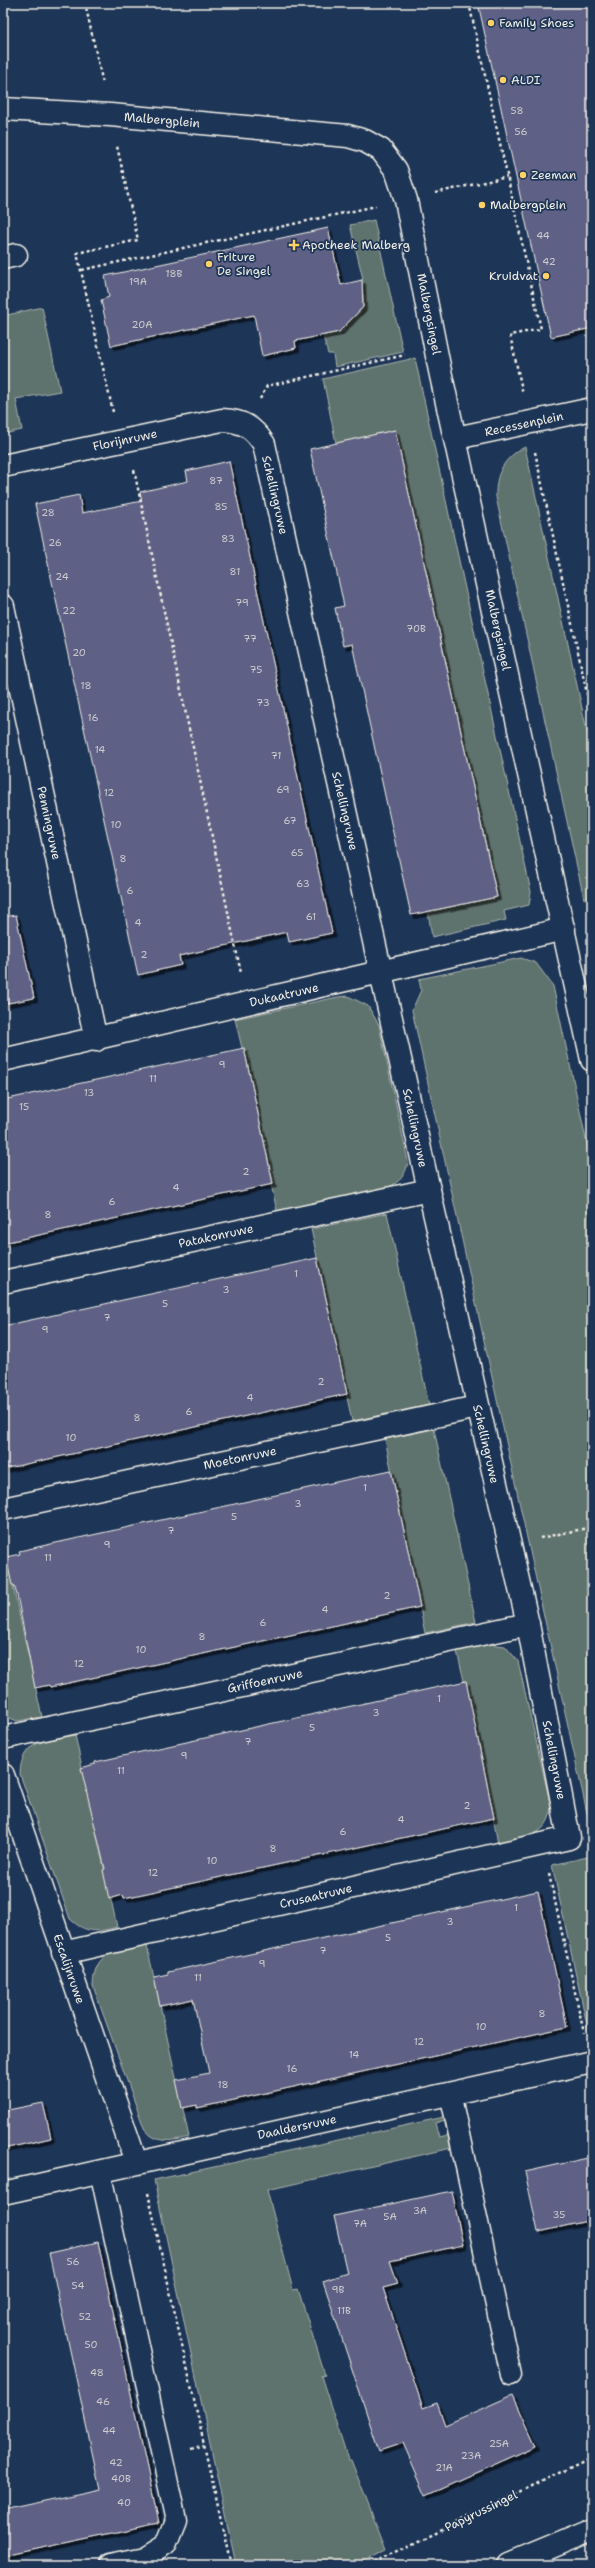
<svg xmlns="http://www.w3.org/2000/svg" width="595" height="2568" font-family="'Shantell Sans',sans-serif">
	<defs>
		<filter id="shadow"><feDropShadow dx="3.5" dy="3.5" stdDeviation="0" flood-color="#0009"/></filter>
	</defs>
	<rect width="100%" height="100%" fill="#1d3557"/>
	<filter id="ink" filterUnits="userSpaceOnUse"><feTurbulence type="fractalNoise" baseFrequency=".025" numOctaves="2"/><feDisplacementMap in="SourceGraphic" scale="8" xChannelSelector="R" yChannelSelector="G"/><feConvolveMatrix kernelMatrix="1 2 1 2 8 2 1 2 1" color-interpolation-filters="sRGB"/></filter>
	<g filter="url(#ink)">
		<g fill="#5f736e" stroke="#aab2ab">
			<path d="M 374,220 L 403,352 L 335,367 L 333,354 L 328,354 L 323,336 L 344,331 L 342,322 C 367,315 365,302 361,280 L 363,279 L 350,225 Z"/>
			<polygon points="42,307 60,391 16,399 22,430 3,434 3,316"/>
			<polygon points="415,358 531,892 529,905 504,911 506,920 432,937 428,912 497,896 395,430 336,443 323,379"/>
			<path d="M 525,447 L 592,754 L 592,897 L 584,899 L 496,497 C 495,474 504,457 525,447 Z"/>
			<polygon points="521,958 536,963 553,986 592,1167 592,1836 412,1010 421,990 419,979"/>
			<path d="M 348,996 L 368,1006 L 379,1025 L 408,1161 C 406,1175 400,1182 387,1188 L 277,1211 L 271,1184 L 274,1184 L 244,1048 L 242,1048 L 235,1019 L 338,997 Z"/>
			<polygon points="387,1213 429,1405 352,1421 311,1229"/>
			<polygon points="434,1429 476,1622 425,1633 385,1439"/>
			<polygon points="3,1541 42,1717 17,1721 3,1715"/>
			<path d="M 488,1644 L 505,1646 L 518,1661 L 551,1807 C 550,1837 522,1838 498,1844 C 487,1781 472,1714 457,1651 Z"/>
			<path d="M 75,1735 L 117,1927 C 98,1932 86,1934 70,1919 L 20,1774 C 21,1739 47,1741 75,1735 Z"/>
			<polygon points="592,1856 592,2048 552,1865"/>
			<path d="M 147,1946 L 189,2137 C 171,2141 156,2145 144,2128 L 93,1986 C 94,1949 118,1951 147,1946 Z"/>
			<polygon points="444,2117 445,2120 435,2123 439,2137 448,2135 452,2148 267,2190 293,2290 298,2289 325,2375 321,2376 348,2460 351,2460 386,2550 355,2565 236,2565 154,2180"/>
		</g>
		<g fill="#5e6085" stroke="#f4f1e8" filter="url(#shadow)">
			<polygon points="478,3 592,3 592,328 551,337"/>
			<polygon points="328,228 341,285 362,280 363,307 339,332 295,341 296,348 262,356 254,315 111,346 101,300 109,297 105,276"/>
			<polygon points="395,430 497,897 411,915 352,644 343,646 335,608 344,606 310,449"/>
			<polygon points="229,461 332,933 289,942 287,932 179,956 181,965 138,975 35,504 79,495 82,513 142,501 140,492 188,481 186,471"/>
			<polygon points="16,915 34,998 3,1004 3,917"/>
			<polygon points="244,1048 273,1184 3,1243 3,1100"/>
			<polygon points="317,1258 347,1394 3,1469 3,1326"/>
			<polygon points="391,1470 420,1607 50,1687 49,1685 35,1688 17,1595 14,1585 12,1585 6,1557 20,1554 19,1551"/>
			<polygon points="466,1681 494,1818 124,1898 123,1895 109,1899 103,1870 105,1869 81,1768 95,1764 95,1762"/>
			<polygon points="538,1891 567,2027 225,2102 197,2108 197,2105 182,2108 176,2080 209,2073 193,1999 160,2006 154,1977 168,1974 168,1972"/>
			<polygon points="43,2103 51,2138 3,2149 3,2111"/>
			<polygon points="592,2157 592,2220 538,2232 525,2172"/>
			<polygon points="452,2191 463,2245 390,2261 398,2284 383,2288 423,2408 437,2403 445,2425 513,2395 536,2446 426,2495 403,2443 379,2451 323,2281 347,2273 334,2216"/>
			<polygon points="98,2242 159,2523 3,2556 3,2510 100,2489 49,2253"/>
		</g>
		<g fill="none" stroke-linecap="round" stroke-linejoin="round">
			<defs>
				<g id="service">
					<polyline points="450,2093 511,2375"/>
					<polyline points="100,2171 176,2520 166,2545 145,2558 110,2565"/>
				</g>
				<g id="minor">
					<polyline points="3,258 16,255"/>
					<polyline points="456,438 592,409"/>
					<path d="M 3,466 L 222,420 C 243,421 253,427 264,444 L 429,1190 L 528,1624 L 569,1838 L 63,1953"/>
					<polyline points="3,606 96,1040"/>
					<polyline points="3,1060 564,929"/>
					<polyline points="3,1282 429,1190"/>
					<polyline points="3,1509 477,1407"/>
					<polyline points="3,1738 528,1624"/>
					<polyline points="3,1775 136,2162"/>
					<polyline points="3,2193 592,2062"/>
				</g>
				<g id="tertiary">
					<polyline points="3,109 110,115 348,136 365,141 381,150 396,170 406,200 440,371 592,1060"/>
					<polyline points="508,2565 592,2530"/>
				</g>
			</defs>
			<use href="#service" stroke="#f4f1e8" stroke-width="23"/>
			<use href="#minor" stroke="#f4f1e8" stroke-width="25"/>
			<use href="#tertiary" stroke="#f4f1e8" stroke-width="25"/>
			<g stroke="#f4f1e8" stroke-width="2.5" stroke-dasharray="3 3" stroke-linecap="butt">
				<polyline points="85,3 103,84"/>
				<polyline points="469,3 541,329 510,335 523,394"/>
				<polyline points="435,193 507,177"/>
				<polyline points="82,270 376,206"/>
				<polyline points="260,399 267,386 405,355"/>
				<polyline points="113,412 77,253 138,240 117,146"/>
				<polyline points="535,452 592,717"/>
				<polyline points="134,470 241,973"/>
				<polyline points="540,1538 592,1527"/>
				<polyline points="549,1874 584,2033"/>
				<polyline points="148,2193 231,2565"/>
				<polyline points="191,2449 204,2445"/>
				<polyline points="369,2565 592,2457"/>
			</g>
			<use href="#service" stroke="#1d3557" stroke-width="20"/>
			<use href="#minor" stroke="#1d3557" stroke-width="22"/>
			<use href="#tertiary" stroke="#1d3557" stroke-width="22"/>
		</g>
	</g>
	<g fill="#ffd166" stroke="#1d3557" stroke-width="1.5">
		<circle cx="491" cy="23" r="4"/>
		<circle cx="503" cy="80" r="4"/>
		<circle cx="523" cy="175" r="4"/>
		<circle cx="482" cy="205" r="4"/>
		<path d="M292 239h4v4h4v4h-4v4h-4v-4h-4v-4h4z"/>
		<circle cx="209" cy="264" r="4"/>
		<circle cx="546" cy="276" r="4"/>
	</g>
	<g text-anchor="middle" stroke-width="3.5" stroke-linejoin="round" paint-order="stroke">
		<g font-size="10" fill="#cecdcf">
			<text x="517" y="114">58</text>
			<text x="521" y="135">56</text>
			<text x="543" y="239">44</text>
			<text x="549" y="265">42</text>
			<text x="174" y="277">18B</text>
			<text x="138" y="285">19A</text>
			<text x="142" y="328">20A</text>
			<text x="216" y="484">87</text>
			<text x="221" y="510">85</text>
			<text x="48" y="516">28</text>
			<text x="228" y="542">83</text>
			<text x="55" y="546">26</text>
			<text x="235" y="575">81</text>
			<text x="62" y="580">24</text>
			<text x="242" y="606">79</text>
			<text x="69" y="614">22</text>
			<text x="416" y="632">70B</text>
			<text x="250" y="642">77</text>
			<text x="79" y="656">20</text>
			<text x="256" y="673">75</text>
			<text x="86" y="689">18</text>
			<text x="263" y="706">73</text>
			<text x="93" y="721">16</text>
			<text x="100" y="753">14</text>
			<text x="276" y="759">71</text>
			<text x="283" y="793">69</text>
			<text x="109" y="796">12</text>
			<text x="290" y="824">67</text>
			<text x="116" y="828">10</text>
			<text x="297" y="856">65</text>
			<text x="123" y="862">8</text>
			<text x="303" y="887">63</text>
			<text x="130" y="894">6</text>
			<text x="311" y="920">61</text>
			<text x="138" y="926">4</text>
			<text x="144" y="958">2</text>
			<text x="222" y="1068">9</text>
			<text x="153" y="1082">11</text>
			<text x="89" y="1096">13</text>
			<text x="24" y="1110">15</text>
			<text x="246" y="1175">2</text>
			<text x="176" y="1191">4</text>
			<text x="112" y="1205">6</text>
			<text x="48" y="1218">8</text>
			<text x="296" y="1277">1</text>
			<text x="226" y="1293">3</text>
			<text x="165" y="1307">5</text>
			<text x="107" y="1321">7</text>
			<text x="45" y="1333">9</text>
			<text x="321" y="1385">2</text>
			<text x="250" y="1401">4</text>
			<text x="189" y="1415">6</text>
			<text x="137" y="1421">8</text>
			<text x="71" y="1441">10</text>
			<text x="365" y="1491">1</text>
			<text x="298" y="1507">3</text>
			<text x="234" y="1520">5</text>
			<text x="171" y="1534">7</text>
			<text x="107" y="1548">9</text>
			<text x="48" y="1561">11</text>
			<text x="387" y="1599">2</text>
			<text x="325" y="1613">4</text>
			<text x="263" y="1626">6</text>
			<text x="202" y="1640">8</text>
			<text x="141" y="1653">10</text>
			<text x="79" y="1667">12</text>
			<text x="439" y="1702">1</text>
			<text x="376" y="1716">3</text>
			<text x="312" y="1731">5</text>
			<text x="248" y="1745">7</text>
			<text x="184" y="1759">9</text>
			<text x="121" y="1774">11</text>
			<text x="467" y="1809">2</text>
			<text x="401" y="1823">4</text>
			<text x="343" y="1835">6</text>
			<text x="273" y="1852">8</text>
			<text x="212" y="1864">10</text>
			<text x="153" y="1876">12</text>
			<text x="516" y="1911">1</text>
			<text x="450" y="1925">3</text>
			<text x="388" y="1941">5</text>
			<text x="323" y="1954">7</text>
			<text x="262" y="1967">9</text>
			<text x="198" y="1981">11</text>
			<text x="542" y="2017">8</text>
			<text x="481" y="2030">10</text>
			<text x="419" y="2045">12</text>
			<text x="354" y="2058">14</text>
			<text x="292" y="2072">16</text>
			<text x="223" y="2088">18</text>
			<text x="420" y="2214">3A</text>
			<text x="559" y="2218">35</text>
			<text x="390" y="2220">5A</text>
			<text x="360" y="2227">7A</text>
			<text x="73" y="2265">56</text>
			<text x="78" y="2289">54</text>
			<text x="338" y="2293">9B</text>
			<text x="344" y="2314">11B</text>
			<text x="85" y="2320">52</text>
			<text x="91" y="2348">50</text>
			<text x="97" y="2376">48</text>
			<text x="103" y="2405">46</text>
			<text x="109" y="2434">44</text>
			<text x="499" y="2447">25A</text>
			<text x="471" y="2459">23A</text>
			<text x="116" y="2466">42</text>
			<text x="444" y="2471">21A</text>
			<text x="121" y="2482">40B</text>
			<text x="124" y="2506">40</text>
		</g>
		<g font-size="12" fill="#f4f1e8" stroke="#1d3557" text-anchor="start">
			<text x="499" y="27">Family Shoes</text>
			<text x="511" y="84">ALDI</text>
			<text x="531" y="179">Zeeman</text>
			<text x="490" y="209">Malbergplein</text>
			<text x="302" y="249">Apotheek Malberg</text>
			<text x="217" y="261">Friture<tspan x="217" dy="14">De Singel</tspan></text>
			<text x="538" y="280" text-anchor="end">Kruidvat</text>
		</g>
		<g font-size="12" fill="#f4f1e8" stroke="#1d3557">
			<text transform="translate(162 120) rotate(5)" y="4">Malbergplein</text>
			<text transform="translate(429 314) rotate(79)" y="4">Malbergsingel</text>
			<text transform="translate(524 424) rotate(-12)" y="4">Recessenplein</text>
			<text transform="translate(125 440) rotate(-12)" y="4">Florijnruwe</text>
			<text transform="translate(275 495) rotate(77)" y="4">Schellingruwe</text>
			<text transform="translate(498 630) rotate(78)" y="4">Malbergsingel</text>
			<text transform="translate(345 811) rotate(77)" y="4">Schellingruwe</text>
			<text transform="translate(49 823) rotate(78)" y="4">Penningruwe</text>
			<text transform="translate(284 995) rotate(-13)" y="4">Dukaatruwe</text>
			<text transform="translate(415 1128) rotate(78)" y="4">Schellingruwe</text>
			<text transform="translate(216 1236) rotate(-12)" y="4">Patakonruwe</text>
			<text transform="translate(486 1444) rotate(77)" y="4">Schellingruwe</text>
			<text transform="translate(240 1458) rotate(-12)" y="4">Moetonruwe</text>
			<text transform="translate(265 1681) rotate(-12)" y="4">Griffoenruwe</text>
			<text transform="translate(554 1760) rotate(79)" y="4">Schellingruwe</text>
			<text transform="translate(316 1896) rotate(-13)" y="4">Crusaatruwe</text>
			<text transform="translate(69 1969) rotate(71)" y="4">Escalijnruwe</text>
			<text transform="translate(297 2127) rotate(-12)" y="4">Daaldersruwe</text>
			<text transform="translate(481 2511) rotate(-26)" y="4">Papyrussingel</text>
		</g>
	</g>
	<rect width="595" height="2568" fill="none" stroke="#1d3557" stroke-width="16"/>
	<rect x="8" y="8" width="579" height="2552" fill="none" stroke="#f4f1e8" stroke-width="1.5" filter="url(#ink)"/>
</svg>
